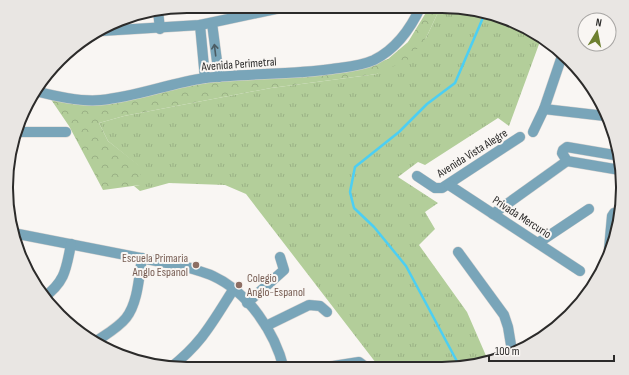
<svg xmlns="http://www.w3.org/2000/svg" width="629" height="375" font-family="'Sofia Sans Condensed',sans-serif">
	<defs>
		<pattern id="grass-tufts" width="24" height="20" patternUnits="userSpaceOnUse"><rect width="24" height="20" fill="#b3ce9a"/><path d="M3 7l-1-3M5 7V3M7 7l1-3M15 17l-1-3M17 17v-4M19 17l1-3" fill="none" stroke="#9ab185"/></pattern>
		<pattern id="park-crowns" width="20" height="18" patternUnits="userSpaceOnUse"><rect width="20" height="18" fill="#b3ce9a"/><path d="M2 6a3 3 0 1 1 6 0M12 15a3 3 0 1 1 6 0" fill="none" stroke="#9ab185"/></pattern>
	</defs>
	<rect width="100%" height="100%" fill="#f9f6f3"/>
	<polygon fill="url(#grass-tufts)" points="441,6 454,6 500,16 542,36 509,126 498,118 425,165 418,162 398,177 438,203 425,212 435,229 419,245 467,312 487,358 454,369 378,369 376,363 246,194 225,185 169,183 140,191 134,186 140,185 139,166 108,141 99,123 124,116 271,88 377,74 426,38"/>
	<polygon fill="url(#park-crowns)" points="430,6 441,6 426,38 409,59 377,74 271,88 124,116 99,123 108,141 140,166 140,185 103,190 69,126 50,98 78,102 205,80 349,72 388,59 408,42"/>
	<g fill="none" stroke-linecap="round" stroke-linejoin="round">
		<polyline stroke="#4ccff3" stroke-width="2.5" points="460,367 406,266 374,227 354,208 350,192 355,167 399,132 427,104 455,83 485,13"/>
		<defs>
			<g id="minor">
				<polyline points="158,11 160,29"/>
				<polyline points="212,23 219,77"/>
				<polyline points="200,25 205,78"/>
				<polyline points="101,31 200,25 290,6"/>
				<path d="M 35,91 C 55,96 80,102 101,100 C 136,97 170,83 205,78 C 247,73 290,75 332,69 C 346,67 361,66 374,60 C 396,49 411,28 421,6"/>
				<polyline points="544,109 605,116"/>
				<polyline points="15,132 66,132"/>
				<polyline points="533,132 544,109 562,56"/>
				<polyline points="620,170 567,161 562,153 563,150 567,147 620,156"/>
				<polyline points="417,176 435,188 442,188 520,137"/>
				<polyline points="449,185 580,271"/>
				<polyline points="493,214 567,161"/>
				<path d="M 13,233 L 187,267 C 195,270 204,272 213,276 C 248,292 275,332 284,369"/>
				<polyline points="538,243 589,209"/>
				<polyline points="609,249 612,216 614,213 619,212"/>
				<polyline points="458,252 504,315 508,327 512,351"/>
				<path d="M 43,298 C 65,282 66,270 71,244"/>
				<polyline points="247,303 284,270 280,257"/>
				<polyline points="266,326 309,305 320,306 327,312"/>
				<path d="M 95,342 C 105,335 118,328 126,318 C 138,303 139,276 142,258"/>
				<path d="M 170,368 C 202,343 212,323 233,290"/>
				<polyline points="314,369 359,362 367,368"/>
			</g>
		</defs>
		<use href="#minor" stroke="#d4d1cf" stroke-width="11"/>
		<use href="#minor" stroke="#79a5b9" stroke-width="10"/>
	</g>
	<defs><path id="oneway-shaft" d="M-6 0H5M1.5-3L5.5 0L1.5 3" fill="none" stroke-width="1.6" stroke-linecap="round" stroke-linejoin="round"/></defs>
	<use stroke="#4b5c63" href="#oneway-shaft" transform="translate(215 50) rotate(-97)"/>
	<g fill="#8d6e63" stroke="#f9f6f3" stroke-width="1.5">
		<circle cx="196" cy="265" r="4"/>
		<circle cx="239" cy="285" r="4"/>
	</g>
	<g text-anchor="middle" stroke-width="4" stroke-linejoin="round" paint-order="stroke">
		<g font-size="12" fill="#2c2b2a" stroke="#f9f6f3">
			<text transform="translate(239 64) rotate(-4)" y="4">Avenida Perimetral</text>
			<text transform="translate(472 153) rotate(-32)" y="4">Avenida Vista Alegre</text>
			<text transform="translate(522 217) rotate(33)" y="4">Privada Mercurio</text>
		</g>
		<g font-size="12" fill="#785e54" stroke="#f9f6f3" text-anchor="end">
			<text x="188" y="262">Escuela Primaria<tspan x="188" dy="14">Anglo Espanol</tspan></text>
			<text x="247" y="282" text-anchor="start">Colegio<tspan x="247" dy="14">Anglo-Espanol</tspan></text>
		</g>
	</g>
	<path d="M0 0H629V375H0ZM187 13H442A174 174 0 0 1 616 187V188A174 174 0 0 1 442 362H187A174 174 0 0 1 13 188V187A174 174 0 0 1 187 13Z" fill="#e9e6e3" fill-rule="evenodd"/>
	<path fill="none" stroke="#2c2b2a" stroke-width="2" d="M187 13H442A174 174 0 0 1 616 187V188A174 174 0 0 1 442 362H187A174 174 0 0 1 13 188V187A174 174 0 0 1 187 13Z"/>
	<g transform="translate(597 32) rotate(10)"><circle r="19" fill="#f9f6f3" stroke="#a7a5a3"/>
	<path d="M0-3L7 15L0 10L-7 15Z" fill="#6d7f2f"/>
	<text y="-6" font-size="11" font-weight="bold" text-anchor="middle" fill="#2c2b2a">N</text>
	</g>
	<path d="M489 355v6h125v-6" fill="none" stroke="#2c2b2a" stroke-width="2"/>
	<text x="495" y="355" font-size="12" fill="#2c2b2a" stroke="#f9f6f3" stroke-width="3" paint-order="stroke">100 m</text>
</svg>
